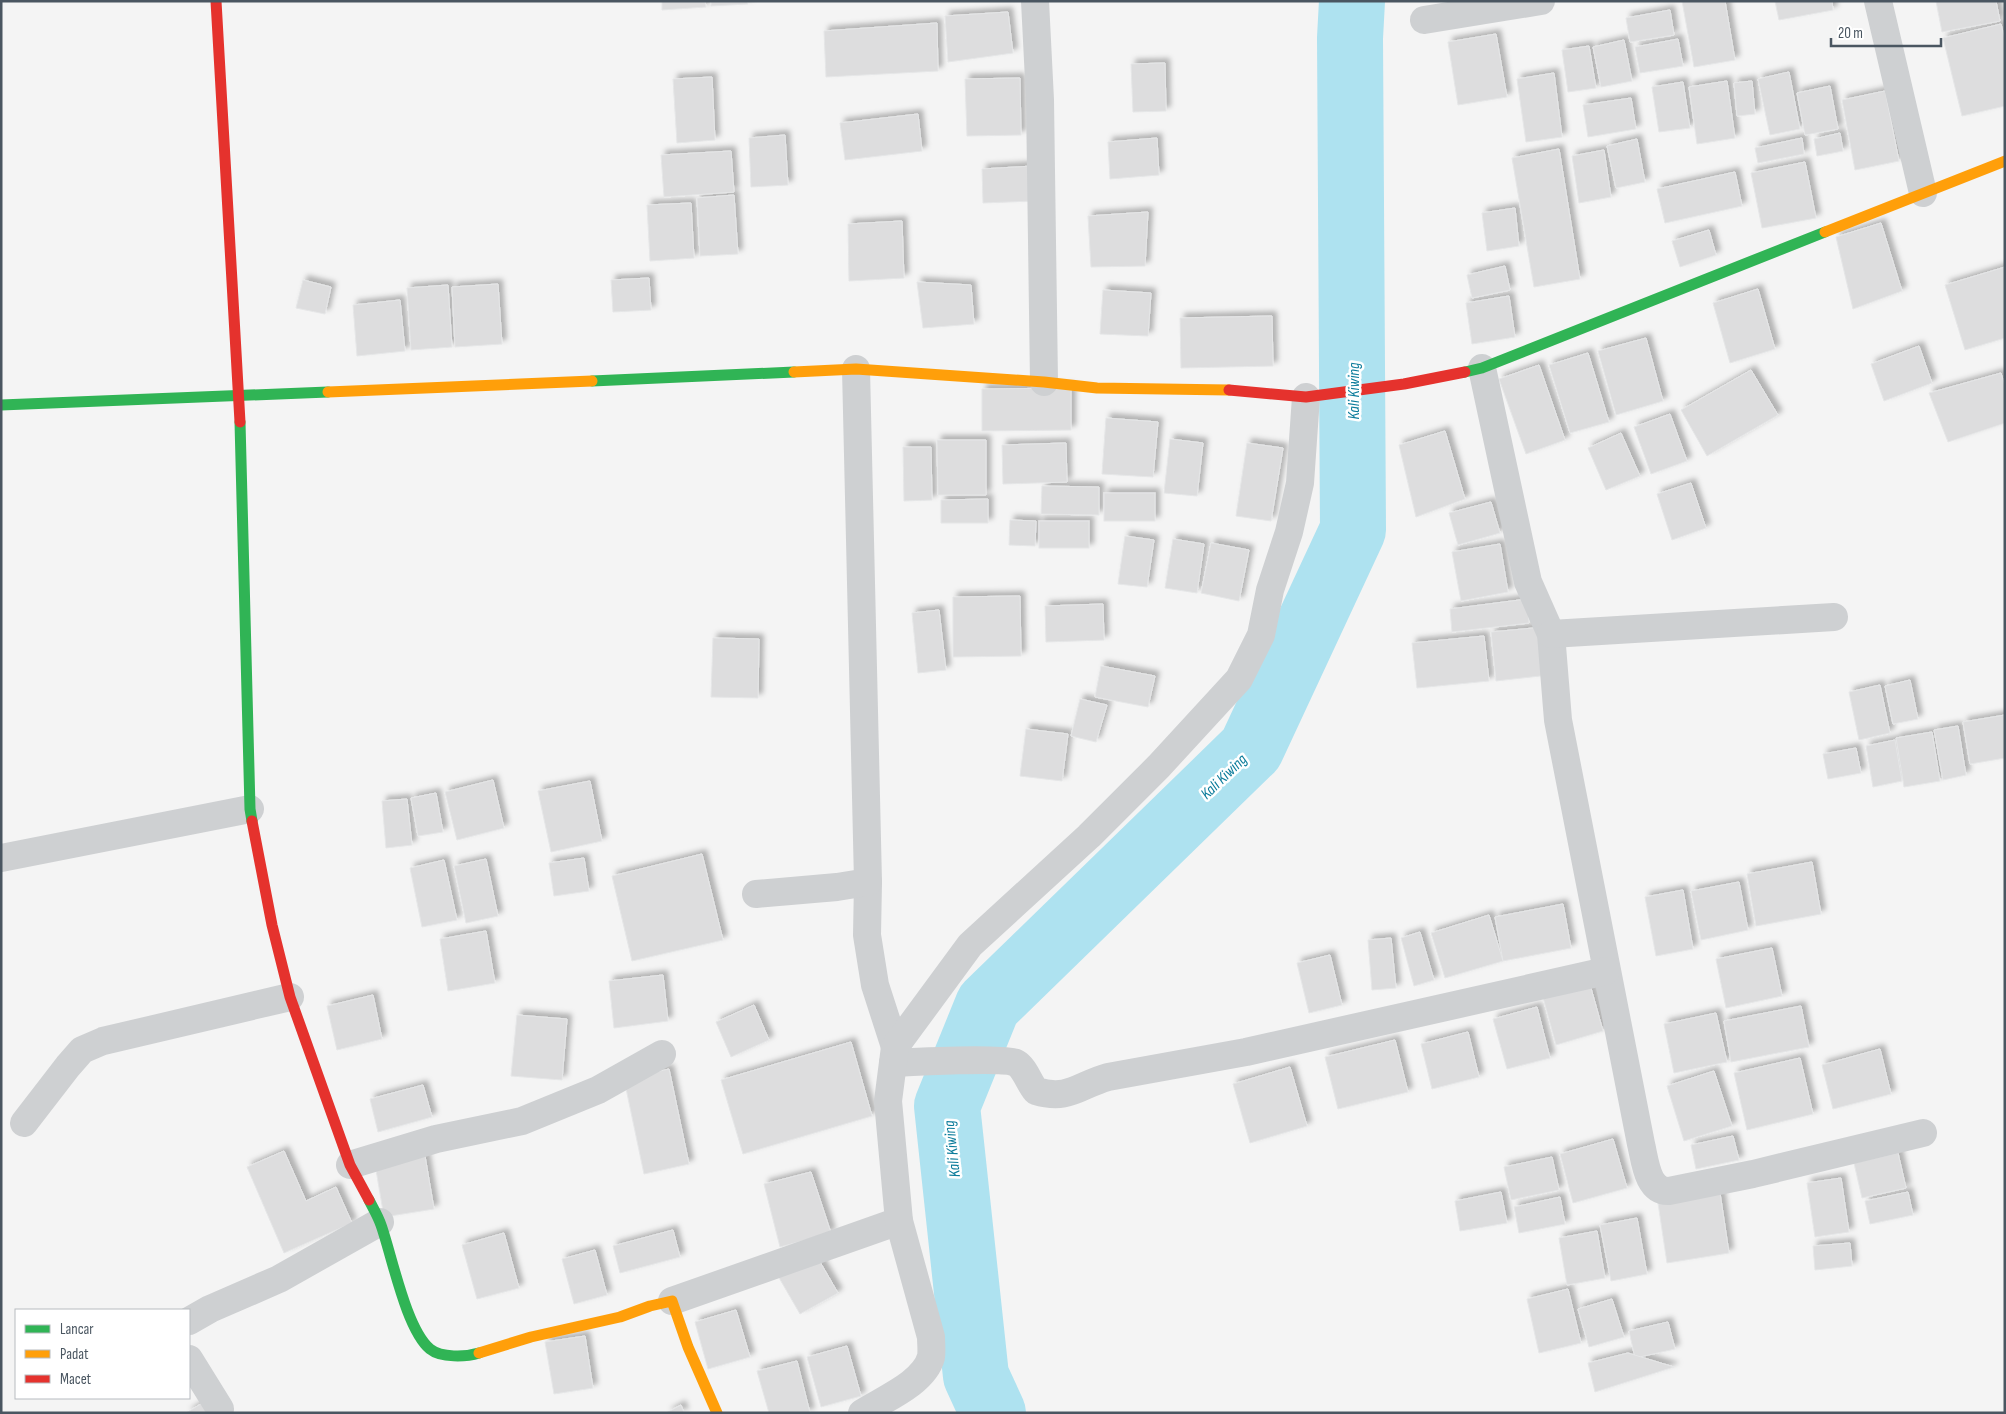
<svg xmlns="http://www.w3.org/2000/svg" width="2006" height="1414" font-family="'Sofia Sans Condensed',sans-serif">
	<defs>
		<filter id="shadow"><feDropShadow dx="4.5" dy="-4.5" stdDeviation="2.5" flood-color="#0004"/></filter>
	</defs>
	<rect width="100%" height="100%" fill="#f4f4f4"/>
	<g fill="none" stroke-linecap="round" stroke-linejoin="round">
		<polyline stroke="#aee2f0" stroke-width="66" points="993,1413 976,1376 947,1106 988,1005 1251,749 1353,530 1350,38 1352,1"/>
	</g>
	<g fill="#ddddde" stroke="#e5e6e7" filter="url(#shadow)">
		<polygon points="662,1 705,1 706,7 662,10"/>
		<polygon points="711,1 747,1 748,4 711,6"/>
		<polygon points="1682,1 1725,1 1735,60 1694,67"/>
		<polygon points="1775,1 1832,1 1833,10 1779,20"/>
		<polygon points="1936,1 1996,1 2000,21 1942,32"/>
		<polygon points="1670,10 1674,35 1630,42 1626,18"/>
		<polygon points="1008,12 1013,53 948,62 945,16"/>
		<polygon points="937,23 938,71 826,77 824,31"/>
		<polygon points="2001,24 2005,40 2005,106 1962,116 1943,38"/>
		<polygon points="1496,34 1507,97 1458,105 1448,42"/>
		<polygon points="1678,39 1683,66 1640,73 1635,47"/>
		<polygon points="1624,40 1632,81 1601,87 1593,47"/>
		<polygon points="1589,46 1596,88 1568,92 1562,50"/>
		<polygon points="1165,63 1166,111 1133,112 1131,64"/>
		<polygon points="1789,72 1800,129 1770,135 1758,79"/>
		<polygon points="1554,73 1562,137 1526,142 1517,79"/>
		<polygon points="712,77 715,140 677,143 673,79"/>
		<polygon points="1020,78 1021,135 967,136 965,79"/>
		<polygon points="1727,81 1735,138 1697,144 1689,87"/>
		<polygon points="1752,81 1755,114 1737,116 1734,83"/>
		<polygon points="1683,82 1690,128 1659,132 1652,87"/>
		<polygon points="1830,86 1838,129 1805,135 1797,93"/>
		<polygon points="1885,91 1899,161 1855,170 1842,100"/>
		<polygon points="1631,98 1636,129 1588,137 1583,105"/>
		<polygon points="918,114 922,151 845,160 840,123"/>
		<polygon points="1840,133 1843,151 1817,156 1814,139"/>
		<polygon points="785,135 788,185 751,187 749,138"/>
		<polygon points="1157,138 1159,175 1110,179 1108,142"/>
		<polygon points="1802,138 1804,154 1758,163 1755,148"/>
		<polygon points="1637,139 1645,182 1616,188 1607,146"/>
		<polygon points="1559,149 1580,279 1534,287 1512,158"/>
		<polygon points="1604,150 1611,197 1579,203 1572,156"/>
		<polygon points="731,151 734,192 664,197 661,155"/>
		<polygon points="1805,162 1816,218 1762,228 1751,173"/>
		<polygon points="1033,166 1034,201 983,203 982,169"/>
		<polygon points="1735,172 1742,206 1665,223 1657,189"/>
		<polygon points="734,195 738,254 700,256 697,198"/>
		<polygon points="691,203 694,258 650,261 647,205"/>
		<polygon points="1515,208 1519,246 1487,251 1482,213"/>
		<polygon points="1148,212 1145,266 1091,267 1088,216"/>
		<polygon points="902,221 904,278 849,281 848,224"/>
		<polygon points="1881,223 1902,291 1853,309 1836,237"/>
		<polygon points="1709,230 1716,255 1680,267 1672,241"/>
		<polygon points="1505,266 1510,290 1472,298 1467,275"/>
		<polygon points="2005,267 2005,338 1965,350 1945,285"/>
		<polygon points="649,278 651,310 613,312 611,280"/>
		<polygon points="303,280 331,287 325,314 296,308"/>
		<polygon points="917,282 971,285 974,324 923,328"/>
		<polygon points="498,284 502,344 455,347 452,287"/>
		<polygon points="448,285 452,347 411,350 407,288"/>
		<polygon points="1758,289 1775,349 1730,363 1713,303"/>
		<polygon points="1103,290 1151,293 1148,336 1100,334"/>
		<polygon points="1509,296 1515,337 1472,344 1466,303"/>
		<polygon points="400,300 405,351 357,356 353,305"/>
		<polygon points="1272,316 1273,366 1181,368 1180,318"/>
		<polygon points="1646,338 1663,401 1616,415 1598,351"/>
		<polygon points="1919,346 1932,383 1884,401 1871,364"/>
		<polygon points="1588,353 1609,422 1570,433 1549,365"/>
		<polygon points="1539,365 1565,440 1526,454 1499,379"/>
		<polygon points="1751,370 1778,415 1707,456 1681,410"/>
		<polygon points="2001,373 2005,386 2005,423 1948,442 1929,393"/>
		<polygon points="1071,388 1071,430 982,431 982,389"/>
		<polygon points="1670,414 1687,461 1651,474 1634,427"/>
		<polygon points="1106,418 1158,422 1153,477 1102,474"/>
		<polygon points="1445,431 1465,499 1416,517 1399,445"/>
		<polygon points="1621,433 1640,476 1606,490 1588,448"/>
		<polygon points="1170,439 1203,443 1197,496 1164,493"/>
		<polygon points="937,440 986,440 986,495 938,495"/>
		<polygon points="1066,443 1067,482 1003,484 1002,445"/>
		<polygon points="1247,443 1283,448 1271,521 1236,516"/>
		<polygon points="903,447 931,447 932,500 904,501"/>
		<polygon points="1691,483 1706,528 1672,540 1657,494"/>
		<polygon points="1042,486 1099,487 1099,515 1041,514"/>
		<rect x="1104" y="493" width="51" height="28"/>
		<polygon points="988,499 988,523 941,523 941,500"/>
		<polygon points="1491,502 1500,533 1458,545 1449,513"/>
		<polygon points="1010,520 1036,521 1035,546 1009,545"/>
		<rect x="1039" y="521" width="50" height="27"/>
		<polygon points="1125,536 1154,540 1147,587 1118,584"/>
		<polygon points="1173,539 1204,544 1197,593 1165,588"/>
		<polygon points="1211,543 1249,550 1239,601 1201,593"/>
		<polygon points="1500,544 1508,592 1461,601 1452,552"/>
		<polygon points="1020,596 1021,656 953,657 953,597"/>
		<polygon points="1527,599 1529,623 1452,632 1450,609"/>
		<polygon points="1103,604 1104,640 1046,642 1045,606"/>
		<polygon points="939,610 946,670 918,673 912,613"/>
		<polygon points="1544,627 1549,675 1496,681 1491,632"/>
		<polygon points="1484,636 1489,681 1417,688 1412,643"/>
		<polygon points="713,638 759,639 758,698 711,697"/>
		<polygon points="1101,666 1155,676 1148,707 1095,697"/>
		<polygon points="1910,680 1918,719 1893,724 1885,686"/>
		<polygon points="1880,685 1890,733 1859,740 1849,692"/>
		<polygon points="1080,699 1107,705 1096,742 1071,736"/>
		<polygon points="2005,715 2005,758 1970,764 1963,722"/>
		<polygon points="1958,726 1966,775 1943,780 1934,730"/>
		<polygon points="1026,729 1068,734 1062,781 1020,776"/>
		<polygon points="1932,732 1940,781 1904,787 1896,738"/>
		<polygon points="1895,740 1902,781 1873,787 1866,746"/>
		<polygon points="1856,748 1861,773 1828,779 1823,754"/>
		<polygon points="493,780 504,828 457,840 445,792"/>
		<polygon points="590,781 602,841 551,852 538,791"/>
		<polygon points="436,793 443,832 418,836 411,798"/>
		<polygon points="407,799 412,845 386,848 382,801"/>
		<polygon points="702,854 723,940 632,961 612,876"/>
		<polygon points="584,858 589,891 554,896 549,863"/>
		<polygon points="486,859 498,916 466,923 454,866"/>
		<polygon points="444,860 457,920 422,927 410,868"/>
		<polygon points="1812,862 1821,914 1756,926 1747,874"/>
		<polygon points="1739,882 1748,930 1701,940 1691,891"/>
		<polygon points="1683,890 1693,949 1656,956 1645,897"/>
		<polygon points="1563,904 1571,948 1503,961 1495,917"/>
		<polygon points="1489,915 1503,961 1445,978 1431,933"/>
		<polygon points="486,931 495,983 448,991 440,939"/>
		<polygon points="1420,932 1434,980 1414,986 1401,938"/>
		<polygon points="1391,938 1396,988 1372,990 1368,940"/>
		<polygon points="1772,948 1782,996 1726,1008 1716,959"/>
		<polygon points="1330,955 1342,1005 1309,1013 1297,963"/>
		<polygon points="663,975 668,1021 614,1028 609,981"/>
		<polygon points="1589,981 1603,1031 1556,1045 1542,994"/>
		<polygon points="373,995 382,1039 337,1050 327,1006"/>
		<polygon points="754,1005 769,1040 731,1057 716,1022"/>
		<polygon points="1801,1006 1809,1047 1731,1062 1724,1021"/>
		<polygon points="1537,1007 1550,1058 1507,1069 1493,1019"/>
		<polygon points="1716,1013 1727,1062 1674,1073 1664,1024"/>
		<polygon points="517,1015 567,1019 562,1080 511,1076"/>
		<polygon points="1468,1032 1479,1077 1432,1089 1421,1044"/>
		<polygon points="1395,1040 1408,1092 1338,1109 1325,1057"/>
		<polygon points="851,1042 872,1116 743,1154 721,1080"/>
		<polygon points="1880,1049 1891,1094 1833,1109 1822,1065"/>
		<polygon points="1800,1058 1813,1114 1747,1130 1734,1073"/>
		<polygon points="1290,1067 1307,1126 1250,1143 1233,1084"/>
		<polygon points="669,1069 689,1164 644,1174 624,1079"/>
		<polygon points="1714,1071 1732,1126 1684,1141 1667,1086"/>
		<polygon points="423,1085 432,1117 378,1132 370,1099"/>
		<polygon points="1733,1136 1739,1160 1696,1169 1691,1145"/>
		<polygon points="1613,1139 1627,1188 1573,1203 1560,1154"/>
		<polygon points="284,1151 306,1201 336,1187 352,1223 284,1253 247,1167"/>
		<polygon points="1898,1153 1906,1188 1862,1198 1854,1163"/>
		<polygon points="425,1156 434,1209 384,1217 375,1164"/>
		<polygon points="1552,1157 1559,1190 1511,1200 1504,1167"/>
		<polygon points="811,1172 831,1233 780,1247 764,1184"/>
		<polygon points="1841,1178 1849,1232 1815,1237 1807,1183"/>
		<polygon points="1501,1192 1507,1223 1460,1231 1455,1201"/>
		<polygon points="1908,1192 1913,1215 1870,1224 1865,1201"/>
		<polygon points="1720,1193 1729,1253 1667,1263 1658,1203"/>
		<polygon points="1560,1197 1565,1224 1519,1233 1514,1207"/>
		<polygon points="1637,1218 1647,1274 1611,1281 1600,1225"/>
		<polygon points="673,1230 680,1257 620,1273 613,1246"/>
		<polygon points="1597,1231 1605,1278 1567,1285 1559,1238"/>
		<polygon points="504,1233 519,1288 477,1299 462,1245"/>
		<polygon points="1850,1243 1852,1266 1815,1270 1813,1246"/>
		<polygon points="595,1250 607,1295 574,1304 562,1259"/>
		<polygon points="816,1255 838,1293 800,1314 778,1276"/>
		<polygon points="1568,1289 1581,1343 1539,1353 1527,1299"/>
		<polygon points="1612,1299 1624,1337 1589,1347 1578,1309"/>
		<polygon points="736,1310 750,1357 708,1369 695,1322"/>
		<polygon points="1668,1322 1675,1349 1635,1358 1629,1331"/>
		<polygon points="585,1336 593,1388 554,1394 545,1342"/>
		<polygon points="847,1346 861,1396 821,1407 807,1357"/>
		<polygon points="1628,1353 1674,1367 1595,1392 1588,1363"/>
		<polygon points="797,1361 810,1413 769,1413 757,1371"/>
		<polygon points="204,1402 210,1413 186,1413"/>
		<polygon points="681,1405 684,1413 666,1413"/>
	</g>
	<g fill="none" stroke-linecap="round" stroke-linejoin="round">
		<g stroke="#ced0d2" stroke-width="28">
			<polyline points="1035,1 1040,100 1044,382"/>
			<polyline points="1878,1 1923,193"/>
			<polyline points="1424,20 1541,1"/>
			<path d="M 1482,368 L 1528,582 L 1551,634 L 1558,720 L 1641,1144 C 1645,1160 1647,1192 1669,1191 L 1753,1174 L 1923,1133"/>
			<polyline points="1551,634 1834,617"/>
			<polyline points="1,858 250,809"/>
			<polyline points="868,882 867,935 875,985 895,1047"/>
			<polyline points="756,894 837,887 868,882 856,369"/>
			<path d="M 893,1063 C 912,1062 1004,1057 1016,1063 C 1025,1068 1029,1083 1036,1091 C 1069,1101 1079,1085 1108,1077 L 1246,1052 L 1606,971"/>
			<polyline points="24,1123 68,1066 82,1050 103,1041 290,997"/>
			<polyline points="350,1165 436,1139 522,1121 598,1090 662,1054"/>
			<polyline points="672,1301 899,1221"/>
			<polyline points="189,1321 210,1309 279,1279 380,1222"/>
			<polyline points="189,1359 220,1409"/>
			<path d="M 862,1413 C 884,1399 924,1383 931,1357 C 932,1351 931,1343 931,1337 L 899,1221 L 888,1101 L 895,1047 L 970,945 L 1089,836 L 1159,766 L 1239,679 L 1261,635 L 1270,590 L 1289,532 L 1300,483 L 1306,397"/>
		</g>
		<g stroke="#30b455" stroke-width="11">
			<polyline points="1465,372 1482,368 1825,232"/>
			<polyline points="592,381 794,372"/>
			<polyline points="1,405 328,392"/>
			<polyline points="240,422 250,809 252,821"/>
			<path d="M 369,1200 C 373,1208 378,1216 381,1225 C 392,1256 406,1329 430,1349 C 441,1358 466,1357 479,1353"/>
		</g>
		<g stroke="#ff9f0a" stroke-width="11">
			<polyline points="1825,232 2005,161"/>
			<polyline points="794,372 856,369 1044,382 1097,388 1229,390"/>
			<polyline points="328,392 592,381"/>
			<polyline points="479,1353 531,1337 620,1317 650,1306 672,1301 688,1347 717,1413"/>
		</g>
		<g stroke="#e5322d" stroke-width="11">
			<polyline points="216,1 240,422"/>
			<polyline points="1229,390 1306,397 1404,384 1465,372"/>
			<polyline points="252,821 272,925 290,997 350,1165 369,1200"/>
		</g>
	</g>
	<g text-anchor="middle" stroke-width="5" stroke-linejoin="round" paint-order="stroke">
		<g font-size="16" font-style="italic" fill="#0c7c9b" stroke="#fff">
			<text transform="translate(1353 391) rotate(-90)" y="6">Kali Kiwing</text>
			<text transform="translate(1223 776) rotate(-44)" y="6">Kali Kiwing</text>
			<text transform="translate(951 1149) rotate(-96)" y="6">Kali Kiwing</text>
		</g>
	</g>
	<rect width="2006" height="1414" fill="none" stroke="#4a5661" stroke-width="5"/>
	<rect x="15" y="1309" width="175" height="90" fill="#ffffff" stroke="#b7bbc0"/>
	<rect x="25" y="1325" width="25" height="8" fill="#30b455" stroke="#b7bbc0"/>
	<text x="60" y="1334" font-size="15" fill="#4a5661">Lancar</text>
	<rect x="25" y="1350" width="25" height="8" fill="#ff9f0a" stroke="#b7bbc0"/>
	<text x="60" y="1359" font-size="15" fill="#4a5661">Padat</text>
	<rect x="25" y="1375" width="25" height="8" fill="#e5322d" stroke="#b7bbc0"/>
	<text x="60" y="1384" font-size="15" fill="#4a5661">Macet</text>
	<path d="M1831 38v8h110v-8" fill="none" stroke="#4a5661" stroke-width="2.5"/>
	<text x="1838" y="38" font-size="15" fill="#4a5661" stroke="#ffffff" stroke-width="4" paint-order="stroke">20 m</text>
</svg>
